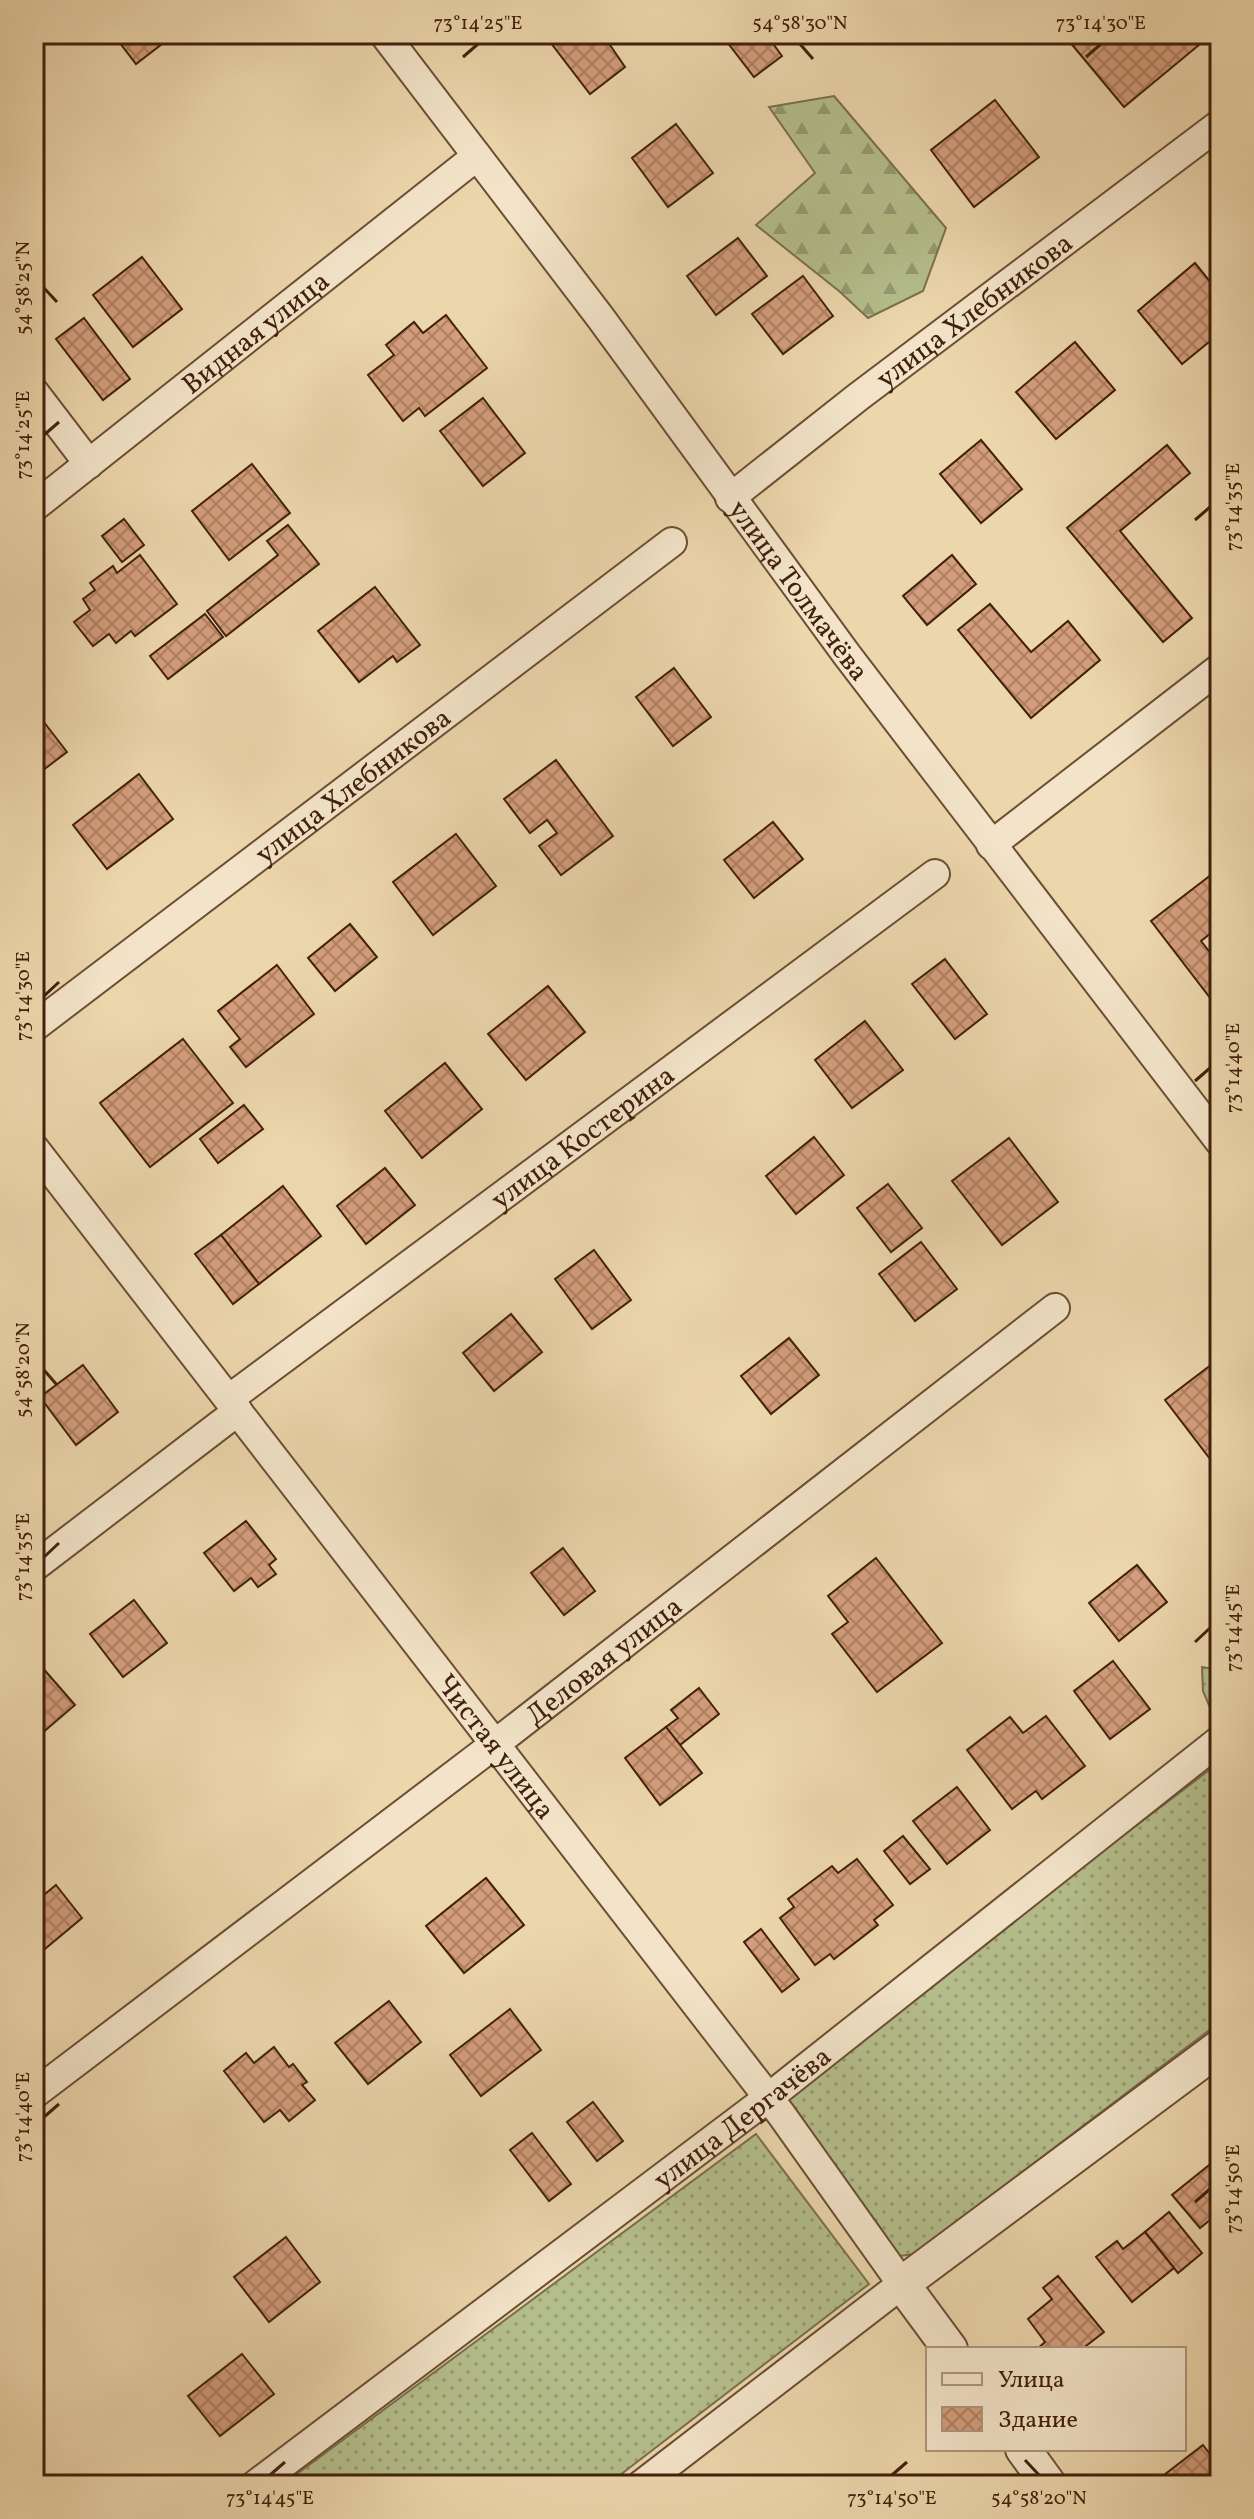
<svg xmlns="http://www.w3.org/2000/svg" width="1254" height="2519" font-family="Vollkorn,serif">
	<defs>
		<pattern id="grass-dots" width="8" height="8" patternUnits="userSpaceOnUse" patternTransform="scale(2)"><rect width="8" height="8" fill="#b4be8c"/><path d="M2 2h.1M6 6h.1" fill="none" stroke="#949a71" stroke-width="1.8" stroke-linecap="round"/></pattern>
		<pattern id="forest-firs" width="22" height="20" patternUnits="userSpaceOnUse" patternTransform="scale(2)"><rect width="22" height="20" fill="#b4be8c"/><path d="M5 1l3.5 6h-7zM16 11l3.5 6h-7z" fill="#949a71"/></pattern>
		<pattern id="building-cross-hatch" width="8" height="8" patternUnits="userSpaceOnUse" patternTransform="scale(2)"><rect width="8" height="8" fill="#d49d7b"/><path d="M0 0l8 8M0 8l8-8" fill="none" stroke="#ae8063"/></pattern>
	</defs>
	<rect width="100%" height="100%" fill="#ecd6ac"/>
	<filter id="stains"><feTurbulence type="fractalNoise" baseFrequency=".0025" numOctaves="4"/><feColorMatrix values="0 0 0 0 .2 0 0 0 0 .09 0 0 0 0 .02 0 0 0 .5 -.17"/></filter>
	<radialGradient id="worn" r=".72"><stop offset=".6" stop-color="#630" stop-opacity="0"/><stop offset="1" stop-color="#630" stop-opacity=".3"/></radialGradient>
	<g fill="url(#grass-dots)" stroke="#7a704c" stroke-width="2">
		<polygon points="1202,1667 1220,1670 1219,1729 1203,1691"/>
		<polygon points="1220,1762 1220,2022 914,2254 893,2257 788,2100 794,2085"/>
		<polygon points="756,2134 869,2284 607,2485 282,2485"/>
	</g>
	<polygon fill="url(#forest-firs)" stroke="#7a704c" stroke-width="2" points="834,96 946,228 923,291 868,318 839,291 756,225 815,173 769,107"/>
	<g fill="url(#building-cross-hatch)" stroke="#41210c" stroke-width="2">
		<polygon points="113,34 175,34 136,64"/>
		<polygon points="544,34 622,34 610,45 625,67 590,94"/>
		<polygon points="721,34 766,34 782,56 754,77"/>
		<polygon points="1077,34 1210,34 1211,35 1124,107 1069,41"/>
		<polygon points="995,100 1039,157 974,207 931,150"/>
		<polygon points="676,124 713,173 668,207 632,158"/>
		<polygon points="738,238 767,276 716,315 687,276"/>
		<polygon points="142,257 182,309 133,347 93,295"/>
		<polygon points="1195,263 1220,294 1220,333 1182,364 1138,311"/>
		<polygon points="803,276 833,316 783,354 752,314"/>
		<polygon points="446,315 487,368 425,416 419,408 403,421 368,375 394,355 386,345 414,322 423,333"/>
		<polygon points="84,318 130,379 103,400 56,339"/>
		<polygon points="1075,342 1115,390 1056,439 1016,392"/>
		<polygon points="483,398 525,453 483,486 440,431"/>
		<polygon points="981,440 1022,489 981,523 940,474"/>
		<polygon points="1167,445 1190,473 1120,531 1192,618 1163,642 1067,528"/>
		<polygon points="252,464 290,513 229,560 192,511"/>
		<polygon points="124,519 144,545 122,562 102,536"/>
		<polygon points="288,525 319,564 226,636 207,611 278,555 267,541"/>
		<polygon points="140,555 177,604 135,636 131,631 116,643 109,634 93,646 74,622 90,610 83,599 95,590 90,583 113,566 117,573"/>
		<polygon points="952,555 976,584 927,625 903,596"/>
		<polygon points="375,587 420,645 397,662 393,656 359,682 318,631"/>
		<polygon points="990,604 1031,652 1068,621 1100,660 1031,718 958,630"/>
		<polygon points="205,614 223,637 168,679 150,656"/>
		<polygon points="674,668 711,717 673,746 636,697"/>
		<polygon points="40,717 67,752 34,777 34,722"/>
		<polygon points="556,760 613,836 561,875 539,846 557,833 547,820 530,833 504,799"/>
		<polygon points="139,774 173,819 107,869 73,825"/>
		<polygon points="773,822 803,859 754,898 724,860"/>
		<polygon points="456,834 496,886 433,935 393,882"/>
		<polygon points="1220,868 1220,926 1201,941 1220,965 1220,992 1211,999 1151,921"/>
		<polygon points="350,924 377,957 335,991 308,958"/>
		<polygon points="945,959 987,1014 955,1039 912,984"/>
		<polygon points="277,965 314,1014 246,1067 230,1047 240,1039 218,1011"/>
		<polygon points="548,986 585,1032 526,1080 488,1034"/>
		<polygon points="865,1021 903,1070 852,1108 815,1060"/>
		<polygon points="183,1039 233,1103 150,1167 100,1103"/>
		<polygon points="445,1063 482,1109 422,1158 385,1111"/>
		<polygon points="244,1105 263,1129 218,1163 200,1139"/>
		<polygon points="814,1137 844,1175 796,1214 766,1176"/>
		<polygon points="1009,1138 1058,1202 1002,1245 952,1181"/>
		<polygon points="385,1168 415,1205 366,1244 337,1206"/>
		<polygon points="888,1184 922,1228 891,1252 857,1208"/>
		<polygon points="283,1186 321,1236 259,1284 221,1235"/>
		<polygon points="221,1235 259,1284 233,1304 195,1254"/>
		<polygon points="921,1242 957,1289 915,1321 879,1274"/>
		<polygon points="594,1250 631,1300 592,1329 555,1279"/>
		<polygon points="511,1314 542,1352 494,1391 463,1353"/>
		<polygon points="789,1338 819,1375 771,1414 741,1376"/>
		<polygon points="1220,1358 1220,1472 1165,1400"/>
		<polygon points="83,1365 118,1412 76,1445 40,1397"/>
		<polygon points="246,1521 276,1559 269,1565 276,1574 258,1587 251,1578 234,1591 204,1553"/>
		<polygon points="563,1548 595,1591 564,1615 531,1573"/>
		<polygon points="876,1558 942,1643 877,1692 832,1634 848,1622 828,1596"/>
		<polygon points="1137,1565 1167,1602 1119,1641 1089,1603"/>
		<polygon points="134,1600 167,1643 123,1677 90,1634"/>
		<polygon points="1113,1661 1150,1709 1110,1739 1074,1691"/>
		<polygon points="41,1666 75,1705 34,1740 34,1672"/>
		<polygon points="699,1688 719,1714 680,1745 666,1727 678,1718 671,1710"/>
		<polygon points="1046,1716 1085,1766 1042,1799 1036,1791 1012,1809 967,1750 1010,1717 1023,1733"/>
		<polygon points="666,1727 702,1773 660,1805 625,1758"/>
		<polygon points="957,1787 990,1830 947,1864 913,1821"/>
		<polygon points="903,1836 930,1869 910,1884 884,1851"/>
		<polygon points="857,1859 893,1905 874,1920 878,1925 834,1959 830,1954 815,1965 780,1918 794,1907 788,1899 832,1866 838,1873"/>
		<polygon points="486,1878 524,1925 464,1973 426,1926"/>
		<polygon points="56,1885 82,1918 40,1953 34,1946 34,1903"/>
		<polygon points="761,1929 799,1979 782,1992 744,1942"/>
		<polygon points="389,2001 421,2042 368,2084 335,2043"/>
		<polygon points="510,2009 541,2050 481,2096 450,2055"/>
		<polygon points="274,2047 289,2067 293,2064 307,2082 302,2085 315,2100 289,2121 280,2110 264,2122 224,2071 246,2053 254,2063"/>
		<polygon points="593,2102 623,2141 597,2161 567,2122"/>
		<polygon points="532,2133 571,2184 549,2201 510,2150"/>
		<polygon points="1219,2157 1220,2212 1200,2228 1172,2195"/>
		<polygon points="1169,2212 1202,2253 1178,2273 1145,2232"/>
		<polygon points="1145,2232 1174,2268 1132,2302 1096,2257 1117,2241 1123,2249"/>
		<polygon points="286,2237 320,2282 269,2322 234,2277"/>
		<polygon points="1058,2276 1104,2332 1082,2349 1037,2349 1045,2342 1028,2319 1052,2299 1043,2288"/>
		<polygon points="242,2354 274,2394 220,2436 188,2396"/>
		<polygon points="1203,2445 1220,2467 1220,2471 1214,2476 1220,2485 1151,2485"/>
	</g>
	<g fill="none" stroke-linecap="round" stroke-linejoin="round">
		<defs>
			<g id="minor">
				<path id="s1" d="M 384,34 L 600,317 L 847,655 L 1220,1142"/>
				<polyline points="34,392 89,464"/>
				<path id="s2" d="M 730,498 L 858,397 L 1220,124"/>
				<path id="s3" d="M 34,507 L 477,156"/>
				<polyline points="991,845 1220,668"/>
				<path id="s4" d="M 34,1027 L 672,542"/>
				<path id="s5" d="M 34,1148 L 781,2114 L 902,2284 L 641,2485"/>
				<path id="s6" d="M 229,1399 L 935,874"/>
				<polyline points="34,1567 238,1411"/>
				<path id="s7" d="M 34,2094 L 495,1744 L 1055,1308"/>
				<path id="s8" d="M 255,2485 L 768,2098 L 1220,1740"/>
			</g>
			<g id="tertiary">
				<polyline points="950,2349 902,2284 1220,2047"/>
				<polyline points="1023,2449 1049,2485"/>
			</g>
		</defs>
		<use href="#minor" stroke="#6c4e34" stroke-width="32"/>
		<use href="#tertiary" stroke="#6c4e34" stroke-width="38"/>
		<use href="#minor" stroke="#f3e4c9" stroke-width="28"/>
		<use href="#tertiary" stroke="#f3e4c9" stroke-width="34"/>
	</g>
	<path fill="none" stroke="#41210c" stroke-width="3" d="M 800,44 L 813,59M 463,57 L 478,44M 1086,57 L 1101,44M 44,288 L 57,302M 44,435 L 59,422M 1195,520 L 1210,507M 44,996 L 59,982M 1195,1081 L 1210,1068M 44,1370 L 57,1385M 44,1557 L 59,1543M 1195,1642 L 1210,1628M 44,2117 L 59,2104M 1195,2202 L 1210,2189M 1025,2460 L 1039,2475M 270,2475 L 285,2462M 892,2475 L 907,2462"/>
	<g text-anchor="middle" stroke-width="6" stroke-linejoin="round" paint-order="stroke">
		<g font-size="28" fill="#41210c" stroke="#f3e4c9">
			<text dy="10" stroke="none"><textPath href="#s2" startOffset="308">улица Хлебникова</textPath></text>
			<text dy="10" stroke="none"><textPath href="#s3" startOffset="282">Видная улица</textPath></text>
			<text dy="10" stroke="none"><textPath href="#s1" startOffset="694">улица Толмачёва</textPath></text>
			<text dy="10" stroke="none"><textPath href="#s4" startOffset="400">улица Хлебникова</textPath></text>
			<text dy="10" stroke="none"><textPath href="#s6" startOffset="440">улица Костерина</textPath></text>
			<text dy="10" stroke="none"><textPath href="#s7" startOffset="716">Деловая улица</textPath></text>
			<text dy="10" stroke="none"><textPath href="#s5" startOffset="756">Чистая улица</textPath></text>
			<text dy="10" stroke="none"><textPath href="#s8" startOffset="610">улица Дергачёва</textPath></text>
		</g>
	</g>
	<rect width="1254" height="2519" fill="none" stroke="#ecd6ac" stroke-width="88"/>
	<rect x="926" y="2347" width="260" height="104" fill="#f3e4c9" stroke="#ac967d" stroke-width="2"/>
	<rect x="942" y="2373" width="40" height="12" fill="#f3e4c9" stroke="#ac967d" stroke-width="2"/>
	<text x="998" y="2387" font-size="24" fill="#41210c">Улица</text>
	<rect x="942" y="2407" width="40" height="24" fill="url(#building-cross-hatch)" stroke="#ac967d" stroke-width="2"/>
	<text x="998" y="2427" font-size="24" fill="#41210c">Здание</text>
	<rect x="44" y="44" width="1166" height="2431" fill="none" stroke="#41210c" stroke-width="3"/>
	<g font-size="20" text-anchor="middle" fill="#41210c">
		<text x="478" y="29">73°14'25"E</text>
		<text x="800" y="29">54°58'30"N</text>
		<text x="1101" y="29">73°14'30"E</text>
		<text transform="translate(22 288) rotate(-90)" y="7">54°58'25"N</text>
		<text transform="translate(22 435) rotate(-90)" y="7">73°14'25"E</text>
		<text transform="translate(1232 507) rotate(-90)" y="7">73°14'35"E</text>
		<text transform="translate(22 996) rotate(-90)" y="7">73°14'30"E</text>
		<text transform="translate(1232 1068) rotate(-90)" y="7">73°14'40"E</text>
		<text transform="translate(22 1370) rotate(-90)" y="7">54°58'20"N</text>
		<text transform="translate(22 1557) rotate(-90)" y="7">73°14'35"E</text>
		<text transform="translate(1232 1628) rotate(-90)" y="7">73°14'45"E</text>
		<text transform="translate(22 2117) rotate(-90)" y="7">73°14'40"E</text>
		<text transform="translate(1232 2189) rotate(-90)" y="7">73°14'50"E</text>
		<text x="270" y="2504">73°14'45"E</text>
		<text x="892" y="2504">73°14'50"E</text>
		<text x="1039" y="2504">54°58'20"N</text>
	</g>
	<rect width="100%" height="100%" filter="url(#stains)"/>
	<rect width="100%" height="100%" fill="url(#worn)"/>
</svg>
